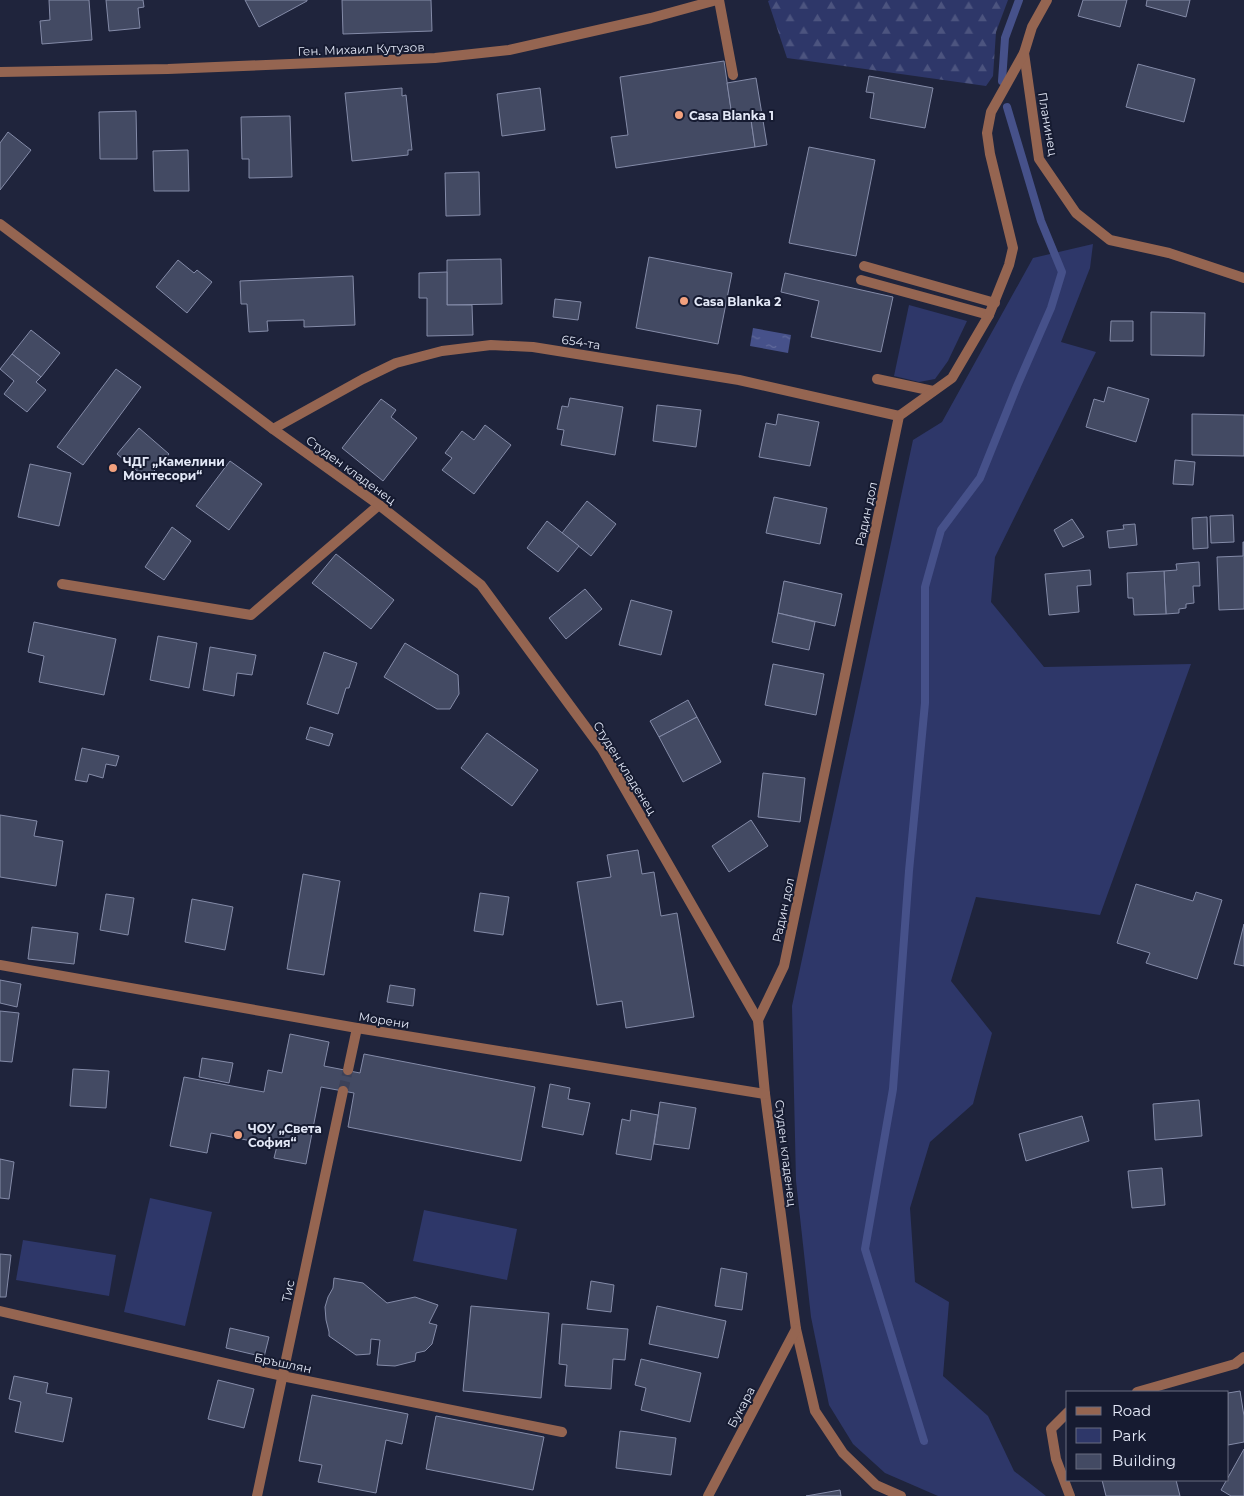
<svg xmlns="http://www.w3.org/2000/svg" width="1244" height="1496" font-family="Montserrat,sans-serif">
<defs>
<pattern id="forest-firs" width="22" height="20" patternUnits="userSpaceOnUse" patternTransform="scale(1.25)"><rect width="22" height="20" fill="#2e3769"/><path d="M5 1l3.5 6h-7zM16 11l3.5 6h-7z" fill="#4c547f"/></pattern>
<pattern id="water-ripples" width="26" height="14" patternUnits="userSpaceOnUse" patternTransform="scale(1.25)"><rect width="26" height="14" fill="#46518a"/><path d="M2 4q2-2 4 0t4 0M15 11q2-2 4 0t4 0" fill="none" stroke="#616a9b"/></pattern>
</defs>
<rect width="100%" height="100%" fill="#1f243c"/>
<g fill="#2e3769">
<path d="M1093 244 1090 268 1061 342 1096 352 995 557 991 602 1044 667 1191 664 1100 915 976 897 951 981 992 1033 973 1104 930 1142 910 1208 915 1282 949 1302 943 1376 988 1416 1014 1471 1046 1496H938L885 1473 853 1444 829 1405 811 1317 796 1181 792 1006 913 440 942 422 1033 258Z"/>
<path d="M909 305 967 321 948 361 935 379 919 382 894 376Z"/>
<path d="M150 1198 212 1212 185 1326 124 1312Z"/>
<path d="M424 1210 517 1229 507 1280 413 1261Z"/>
<path d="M23 1240 116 1255 109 1296 16 1280Z"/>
</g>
<path fill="url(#forest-firs)" d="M770 0H1008L996 32 993 76 986 86 787 58 768 1Z"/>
<path fill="url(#water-ripples)" d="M753 328 791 335 788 353 750 346Z"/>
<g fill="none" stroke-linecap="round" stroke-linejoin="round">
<g stroke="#46518a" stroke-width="8">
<path d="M1002 81 1005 38 1019 0"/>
<path d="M924 1441 865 1249 893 1089 909 871 925 703V587L941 530 980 478 1017 386 1051 308 1062 272 1041 221 1007 107"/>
</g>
</g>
<g fill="#434a63" stroke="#848ba8">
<path d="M49 0H89L92 40 42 44 40 21 50 20Z"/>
<path d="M106 0H143L144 7 138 8 140 28 109 31Z"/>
<path d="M245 0H307V1L259 27Z"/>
<path d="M342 0H431L432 31 343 34Z"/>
<path d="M1083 0H1127L1120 27 1078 16Z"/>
<path d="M1147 0H1190L1186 17 1146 6Z"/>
<path d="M724 61 732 116 750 113 755 147 616 168 611 137 628 135 620 77Z"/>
<path d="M1138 64 1195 79 1184 122 1126 107Z"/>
<path d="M869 76 933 88 925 128 870 118 874 93 866 92Z"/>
<path d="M756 78 767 145 755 147 750 113 732 116 727 83Z"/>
<path d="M402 88V96L406 95 412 150H408V155L352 161 345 93Z"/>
<path d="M540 88 545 130 502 136 497 94Z"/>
<path d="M136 111 137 159H100L99 112Z"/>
<path d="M290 116 292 177 249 178V159H242L241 117Z"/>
<path d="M8 132 31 150 0 190V143Z"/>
<path d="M809 147 875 160 856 256 789 243Z"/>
<path d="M188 150 189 191H154L153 151Z"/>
<path d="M479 172 480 215 446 216 445 173Z"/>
<path d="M649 257 732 273 718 344 636 328Z"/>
<path d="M501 259 502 304 447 305V260Z"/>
<path d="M178 260 194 273 197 270 212 282 187 313 156 287Z"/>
<path d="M447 272V305H472L473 335 427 336V298H419V273Z"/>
<path d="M785 273 893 297 881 352 811 337 819 301 781 292Z"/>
<path d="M353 276 355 325 304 327V320L267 321 268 331 249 332 247 304H241L240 281Z"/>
<path d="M555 299 581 302 578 320 553 317Z"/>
<path d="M1151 312 1205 313 1204 356 1151 355Z"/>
<path d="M1111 321H1133V341H1110Z"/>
<path d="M31 330 60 353 41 377 12 354Z"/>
<path d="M12 354 41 377 36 382 46 390 27 412 4 394 14 381 0 369Z"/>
<path d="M116 369 141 387 83 465 57 447Z"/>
<path d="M1108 387 1149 399 1136 442 1086 427 1094 399 1104 402Z"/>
<path d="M570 398 623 407 615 455 561 445 564 430 557 429 562 406 568 407Z"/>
<path d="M381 399 396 410 391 417 417 438 383 481 342 448Z"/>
<path d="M657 405 701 410 696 447 653 441Z"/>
<path d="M778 414 819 422 810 466 759 457 766 423 776 425Z"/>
<path d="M1192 414 1244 415V456L1192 455Z"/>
<path d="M485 425 511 445 474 494 442 470 452 458 445 453 462 431 474 440Z"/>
<path d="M139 428 169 454 147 479 117 454Z"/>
<path d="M1175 460 1195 462 1193 485 1173 484Z"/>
<path d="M230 461 262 484 229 530 196 506Z"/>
<path d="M30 464 71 473 59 526 18 517Z"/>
<path d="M774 497 827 508 820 544 766 533Z"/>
<path d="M587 501 616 524 591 556 562 533Z"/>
<path d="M1233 515 1234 542 1211 543 1210 516Z"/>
<path d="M1207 517 1208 548 1193 549 1192 518Z"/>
<path d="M1072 519 1084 537 1063 547 1054 530Z"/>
<path d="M547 521 579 546 558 572 527 548Z"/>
<path d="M1135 524 1137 545 1109 548 1107 531 1124 529 1123 525Z"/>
<path d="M172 527 191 541 164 580 145 567Z"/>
<path d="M1243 542H1244V609L1219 610 1217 557 1243 556Z"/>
<path d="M336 554 394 600 371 629 312 583Z"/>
<path d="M1199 562 1200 586H1193L1194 603 1186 604V608L1179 609V613L1166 614 1164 571 1177 570 1176 564Z"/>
<path d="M1090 570 1091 585 1077 586 1079 612 1049 615 1045 574Z"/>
<path d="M1164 571 1166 614 1134 615 1133 598H1128L1127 573Z"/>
<path d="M784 581 842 594 835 626 778 613Z"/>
<path d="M585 589 602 609 566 639 549 618Z"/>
<path d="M631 600 672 611 661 655 619 645Z"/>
<path d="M778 613 815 622 809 650 772 642Z"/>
<path d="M34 622 116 639 104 695 39 682 44 656 28 652Z"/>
<path d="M158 636 197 643 189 688 150 680Z"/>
<path d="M405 643 458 675 459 694 450 709H437L384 677Z"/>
<path d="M210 647 256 655 252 675 237 673 234 696 203 690Z"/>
<path d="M324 652 357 663 349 688H346L338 714 307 704Z"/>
<path d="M773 664 824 674 816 715 765 705Z"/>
<path d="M688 700 697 717 659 737 650 721Z"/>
<path d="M697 717 721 762 683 782 659 737Z"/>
<path d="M310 727 333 734 329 746 306 739Z"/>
<path d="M487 733 538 770 512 806 461 768Z"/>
<path d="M82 748 119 756 116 766 106 764 103 778 89 774 87 782 75 780Z"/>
<path d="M763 773 805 778 800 822 758 817Z"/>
<path d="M0 815 37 821 34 836 63 841 56 886 0 877Z"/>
<path d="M751 820 768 846 729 872 712 846Z"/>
<path d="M638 850 642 874 654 872 661 916 677 913 694 1017 626 1028 622 1001 597 1005 577 882 611 877 607 855Z"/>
<path d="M303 874 340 881 324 975 287 969Z"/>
<path d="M1136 884 1193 901 1196 892 1222 900 1197 979 1146 963 1150 953 1117 943Z"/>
<path d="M480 893 509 897 503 935 474 931Z"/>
<path d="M106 894 134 898 128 935 100 930Z"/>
<path d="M192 899 233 907 225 950 185 942Z"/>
<path d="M1244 924V966L1234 964Z"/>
<path d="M32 927 78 933 74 964 28 959Z"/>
<path d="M0 980 21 984 17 1007 0 1003Z"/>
<path d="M390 985 415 989 413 1006 387 1002Z"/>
<path d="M0 1011 19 1013 12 1062 0 1061Z"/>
<path d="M290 1034 329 1042 324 1066 360 1073 364 1054 535 1087 521 1161 348 1127 354 1093 321 1087 306 1164 274 1158 277 1146 211 1133 207 1153 170 1146 184 1077 264 1092 268 1070 282 1073Z"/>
<path d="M202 1058 233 1063 229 1083 199 1077Z"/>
<path d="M73 1069 109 1071 106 1108 70 1106Z"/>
<path d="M550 1084 570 1088 568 1099 590 1103 583 1135 542 1127Z"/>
<path d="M1199 1100 1202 1136 1155 1140 1153 1104Z"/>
<path d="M660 1102 696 1108 689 1149 654 1144Z"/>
<path d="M631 1110 658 1115 651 1160 616 1154 622 1119 630 1121Z"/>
<path d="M1082 1116 1089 1141 1026 1161 1019 1134Z"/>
<path d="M0 1159 14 1162 9 1199 0 1198Z"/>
<path d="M1162 1168 1165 1205 1132 1208 1128 1171Z"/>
<path d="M0 1254 11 1255 6 1297H0Z"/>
<path d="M721 1268 747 1273 742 1310 715 1306Z"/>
<path d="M334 1278 363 1283 387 1303 415 1297 438 1305 429 1323 437 1325 432 1344 425 1351 416 1353 415 1361 395 1366 377 1365 380 1340 371 1339 370 1354 356 1355 329 1336V1332L326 1320 325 1307 328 1297 333 1288Z"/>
<path d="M591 1281 614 1285 611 1312 587 1309Z"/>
<path d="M471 1306 549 1313 541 1398 463 1391Z"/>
<path d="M657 1306 726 1321 718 1358 649 1344Z"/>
<path d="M562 1324 628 1329 625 1360 613 1359 611 1389 565 1386 567 1365 559 1364Z"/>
<path d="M230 1328 269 1337 264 1357 226 1348Z"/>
<path d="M641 1359 701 1373 690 1422 641 1410 646 1388 635 1385Z"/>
<path d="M14 1376 48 1383 46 1393 72 1398 63 1442 15 1432 21 1402 9 1399Z"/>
<path d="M218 1380 254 1389 244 1428 208 1419Z"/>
<path d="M1240 1391 1244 1416V1442L1228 1445V1393Z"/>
<path d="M312 1395 408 1414 402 1444 386 1440 376 1493 318 1482 322 1465 299 1461Z"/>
<path d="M436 1416 544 1437 533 1490 426 1469Z"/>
<path d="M620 1431 676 1438 671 1475 616 1468Z"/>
<path d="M1244 1449V1496H1231L1221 1490Z"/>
<path d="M1102 1480H1176L1180 1496H1106Z"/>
<path d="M840 1490 841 1496H806Z"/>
</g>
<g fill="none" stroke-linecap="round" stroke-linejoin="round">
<path stroke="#3c4158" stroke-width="10" stroke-dasharray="10 5" stroke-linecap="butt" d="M343 1091 348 1070"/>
<g stroke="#956551" stroke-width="10">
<path d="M719 0 733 75"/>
<path d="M1024 53 1039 159 1076 213 1110 240 1169 253 1244 278"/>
<path d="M864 266 995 303"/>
<path d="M861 280 989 315"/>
<path d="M877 379 933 391"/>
<path d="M273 429 363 379 396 363 442 351 491 345 533 347 739 380 899 416"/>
<path d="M62 584 251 615 379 505"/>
<path d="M282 1376 562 1432"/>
</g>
<g stroke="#956551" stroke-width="10">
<path d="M0 72 168 69 435 58 509 50 651 18 717 0"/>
<path d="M0 224 273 429 379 505 481 585 602 749 758 1020 765 1094 796 1329 815 1411 843 1453 876 1485 901 1496"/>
<path d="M0 965 357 1028 765 1094"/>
<path d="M758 1020 784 966 899 416 952 378 989 315 1009 265 1013 248 990 154 987 133 991 112 1024 53 1032 27 1047 0"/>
<path d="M348 1070 357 1028"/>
<path d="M0 1311 282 1376"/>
<path d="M1137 1392 1235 1364 1244 1357"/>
<path d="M1068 1412 1051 1429 1056 1459 1070 1496"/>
<path d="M257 1496 343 1091"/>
<path d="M708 1496 796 1329"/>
</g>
</g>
<g fill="#f2a17e" stroke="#161b31" stroke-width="2">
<circle cx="679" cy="115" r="5"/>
<circle cx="684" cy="301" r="5"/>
<circle cx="113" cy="468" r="5"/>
<circle cx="238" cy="1135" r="5"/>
</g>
<g text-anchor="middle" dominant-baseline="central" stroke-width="4" stroke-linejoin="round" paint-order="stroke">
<g font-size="12" fill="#e3e8f7" stroke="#161b31">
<text transform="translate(361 49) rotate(-2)">Ген. Михаил Кутузов</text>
<text transform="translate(1048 124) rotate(80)">Планинец</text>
<text transform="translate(581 342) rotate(9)">654-та</text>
<text transform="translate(351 470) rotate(36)">Студен кладенец</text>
<text transform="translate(866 514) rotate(-78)">Радин дол</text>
<text transform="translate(625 768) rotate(58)">Студен кладенец</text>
<text transform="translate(783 910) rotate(-78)">Радин дол</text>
<text transform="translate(384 1020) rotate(9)">Морени</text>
<text transform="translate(786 1153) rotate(83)">Студен кладенец</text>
<text transform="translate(288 1291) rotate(-78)">Тис</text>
<text transform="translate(283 1363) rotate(12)">Бръшлян</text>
<text transform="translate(741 1407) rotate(-62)">Букара</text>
</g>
<g font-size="12" font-weight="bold" fill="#e3e8f7" stroke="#161b31" text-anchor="start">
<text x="689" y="115">Casa Blanka 1</text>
<text x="694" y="301">Casa Blanka 2</text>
<text x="123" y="461">ЧДГ „Камелини<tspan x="123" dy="14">Монтесори“</tspan></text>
<text x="248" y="1128">ЧОУ „Света<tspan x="248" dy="14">София“</tspan></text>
</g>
</g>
<rect x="1066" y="1391" width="162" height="90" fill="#161b31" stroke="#686d80"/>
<rect x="1076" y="1407" width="25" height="8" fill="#956551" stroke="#686d80"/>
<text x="1112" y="1416" font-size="15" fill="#e3e8f7">Road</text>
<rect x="1076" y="1428" width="25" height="15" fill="#2e3769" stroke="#686d80"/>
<text x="1112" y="1441" font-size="15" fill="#e3e8f7">Park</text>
<rect x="1076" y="1454" width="25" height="15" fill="#434a63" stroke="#686d80"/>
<text x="1112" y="1466" font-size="15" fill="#e3e8f7">Building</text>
</svg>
